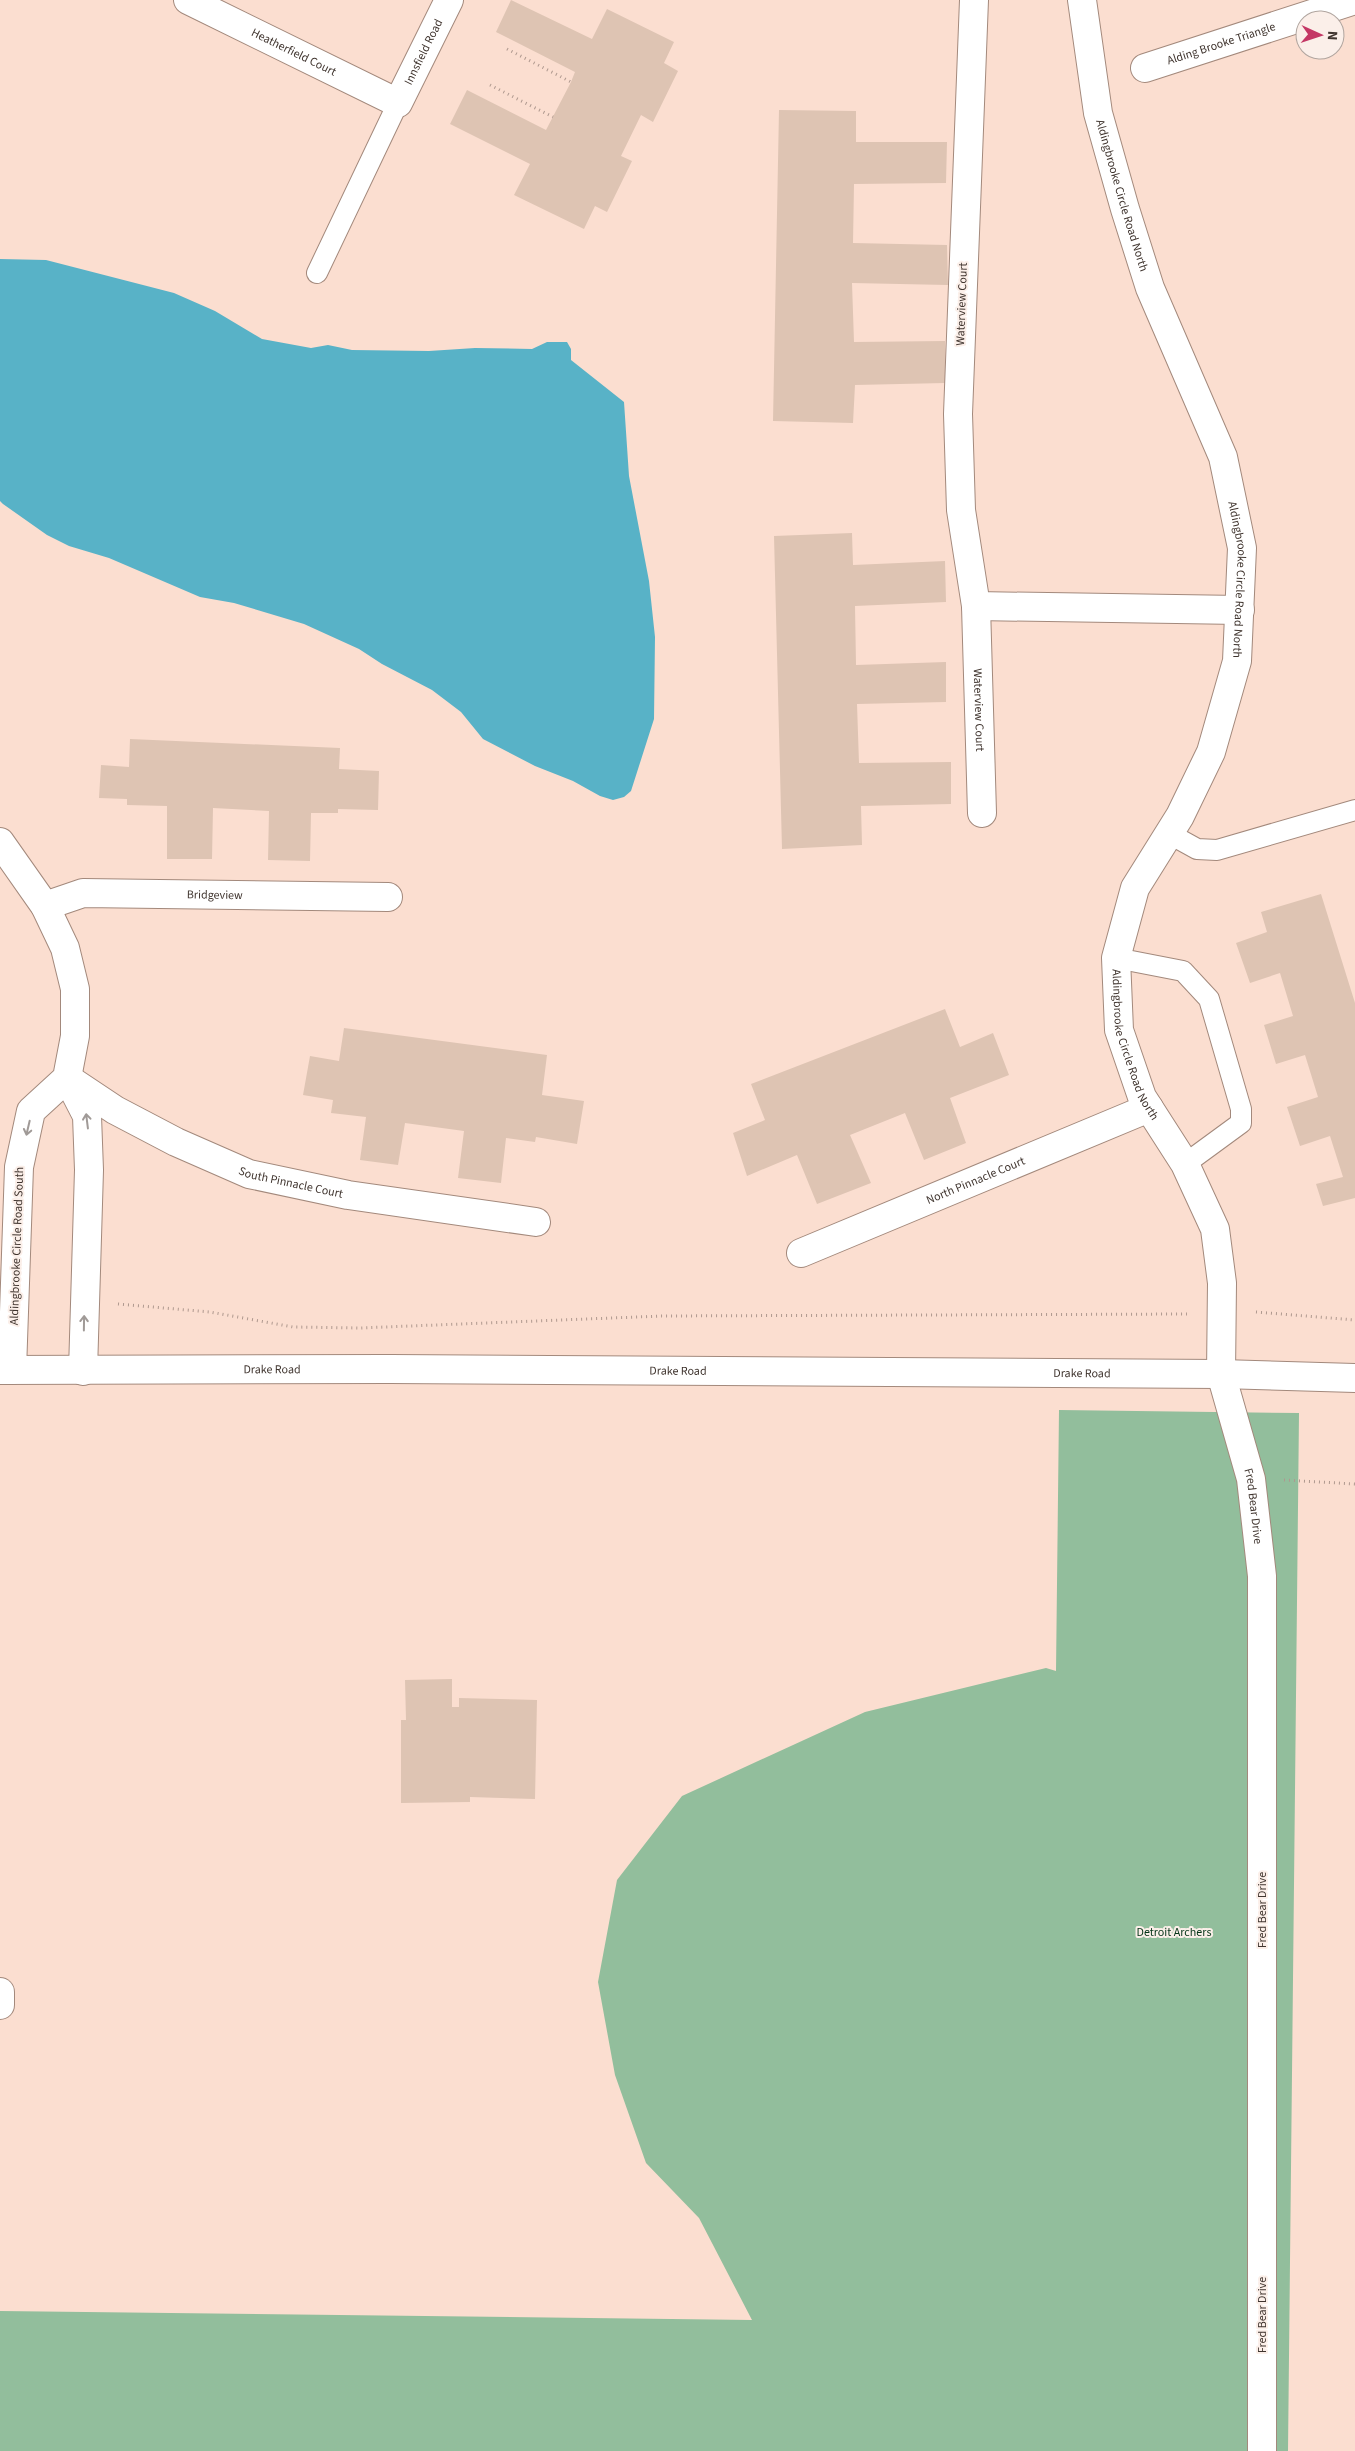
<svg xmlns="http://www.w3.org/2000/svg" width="1355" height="2451" font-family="'Source Sans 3',sans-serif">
<rect width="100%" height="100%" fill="#fbded0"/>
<path fill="#92be9c" d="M1059 1410 1299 1413 1288 2451H0V2311L752 2320 699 2218 646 2163 615 2075 598 1982 617 1880 682 1796 865 1712 1046 1668 1056 1671Z"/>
<path fill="#58b2c7" d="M0 259 46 260 174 293 215 311 262 339 311 348 328 345 352 350 429 351 475 348 532 349 547 342H567L571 349V360L624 402 629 476 649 581 655 637 654 719 631 791 624 797 613 800 600 796 573 781 535 766 483 739 461 712 432 690 382 664 359 649 304 624 234 603 200 597 109 558 69 546 47 535 3 504 0 501Z"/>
<g fill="#dec4b3">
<path d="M511 0 592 39 607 9 674 42 664 63 678 71 653 122 641 115 621 156 632 161 607 212 595 206 584 229 514 195 530 164 450 124 467 90 546 130 571 82 575 72 496 32Z"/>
<path d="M779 110 856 111V142H947L946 183 854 184 853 243 947 245 948 285 852 283 854 342 945 341V383L855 385 853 423 773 421Z"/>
<path d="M852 533 853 565 945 561 946 602 855 606 856 665 946 662V702L857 704 859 763 951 762V804L861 806 862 845 782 849 774 536Z"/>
<path d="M130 739 340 748 339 769 379 771 378 810 338 809V813H311L310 861 268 860 269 811 213 808 212 859H167V806L127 805V799L99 798 101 765 129 767Z"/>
<path d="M1321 894 1355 1003V1198L1323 1206 1316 1184 1343 1177 1330 1136 1300 1146 1287 1107 1318 1097 1305 1055 1276 1064 1264 1025 1293 1016 1280 973 1250 983 1236 943 1267 932 1261 912Z"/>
<path d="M945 1009 960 1047 993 1033 1009 1075 950 1098 966 1143 924 1160 905 1113 850 1135 871 1183 817 1204 797 1155 747 1176 733 1133 765 1120 751 1084Z"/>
<path d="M344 1028 547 1055 542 1095 584 1101 577 1144 536 1137 535 1142 506 1138 501 1183 458 1178 464 1131 405 1123 398 1165 360 1160 366 1117 331 1113 333 1100 303 1095 310 1056 339 1061Z"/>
<path d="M452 1679V1707H459V1698L537 1700 535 1799 470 1797V1802L401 1803V1720H406L405 1680Z"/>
</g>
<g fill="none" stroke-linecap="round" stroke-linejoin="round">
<defs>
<g id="lane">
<path d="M317 273 398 103"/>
<path d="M1168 833 1197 849 1217 850 1355 810"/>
<path d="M1116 958 1183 971 1209 999 1241 1109V1123L1185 1164"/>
</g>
<g id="street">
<path id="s1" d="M188 0 398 103 449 0"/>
<path d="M974 0 958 414 961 510 976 606 1240 610"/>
<path id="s2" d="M1082 0 1098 113 1125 209 1150 288 1223 457 1242 548 1237 661 1211 752 1180 816 1135 888 1116 958 1119 1030 1142 1097 1185 1164 1215 1229 1222 1283 1221 1374 1251 1479 1262 1576V2451"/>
<path id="s3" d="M1145 68 1355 0"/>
<path id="s4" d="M976 606 982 813"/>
<path d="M0 842 45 906 65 948 75 989V1036L67 1078 31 1111 19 1167 12 1370"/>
<path id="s5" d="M45 906 83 893 388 897"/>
<path id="s6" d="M67 1078 115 1110 176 1142 249 1174 348 1195 536 1222"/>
<path d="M69 1081 87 1116 89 1170 83 1371"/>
<path id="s7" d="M801 1253 1149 1108"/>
<path d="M0 1992V2005"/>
</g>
<g id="secondary">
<path id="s8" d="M0 1370 390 1369 1221 1374 1355 1378"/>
</g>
</defs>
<use href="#lane" stroke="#a3897c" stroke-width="22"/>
<use href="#street" stroke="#a3897c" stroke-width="30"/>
<use href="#secondary" stroke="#a3897c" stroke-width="30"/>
<g stroke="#ae988e" stroke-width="3" stroke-dasharray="1 4" stroke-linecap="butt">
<path d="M507 49 571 82"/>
<path d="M490 85 553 117"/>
<path d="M118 1304 210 1312 293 1327 360 1328 662 1316 1187 1314"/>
<path d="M1256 1312 1355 1320"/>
<path d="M1284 1480 1355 1484"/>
</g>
<use href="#lane" stroke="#fff" stroke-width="20"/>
<use href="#street" stroke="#fff" stroke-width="28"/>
<use href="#secondary" stroke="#fff" stroke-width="28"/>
</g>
<defs><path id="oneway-shaft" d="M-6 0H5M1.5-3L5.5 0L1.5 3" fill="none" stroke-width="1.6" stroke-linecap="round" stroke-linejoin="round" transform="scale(1.25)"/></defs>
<g stroke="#a09a97">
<use href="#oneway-shaft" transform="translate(87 1121) rotate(-97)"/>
<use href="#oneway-shaft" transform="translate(28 1128) rotate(103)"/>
<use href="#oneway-shaft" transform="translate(84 1323) rotate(-89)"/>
</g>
<g text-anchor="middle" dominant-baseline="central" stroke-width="4" stroke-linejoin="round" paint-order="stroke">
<g font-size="12" fill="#40352f" stroke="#fbefe9">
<text stroke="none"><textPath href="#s3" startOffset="80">Alding Brooke Triangle</textPath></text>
<text stroke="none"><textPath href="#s1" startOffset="118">Heatherfield Court</textPath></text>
<text stroke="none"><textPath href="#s1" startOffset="291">Innsfield Road</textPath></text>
<text stroke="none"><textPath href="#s2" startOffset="200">Aldingbrooke Circle Road North</textPath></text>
<text transform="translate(962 304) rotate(-88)">Waterview Court</text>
<text stroke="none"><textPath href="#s2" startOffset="605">Aldingbrooke Circle Road North</textPath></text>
<text stroke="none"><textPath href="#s4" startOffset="104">Waterview Court</textPath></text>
<text stroke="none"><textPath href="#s5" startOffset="172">Bridgeview</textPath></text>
<text stroke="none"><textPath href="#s2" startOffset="1100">Aldingbrooke Circle Road North</textPath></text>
<text stroke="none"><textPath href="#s6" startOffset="249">South Pinnacle Court</textPath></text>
<text stroke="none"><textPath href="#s7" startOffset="189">North Pinnacle Court</textPath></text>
<text transform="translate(17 1246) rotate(-88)">Aldingbrooke Circle Road South</text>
<text stroke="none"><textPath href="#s8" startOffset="272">Drake Road</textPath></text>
<text stroke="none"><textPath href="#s8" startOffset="678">Drake Road</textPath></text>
<text stroke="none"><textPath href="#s8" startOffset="1082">Drake Road</textPath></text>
<text stroke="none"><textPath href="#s2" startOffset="1586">Fred Bear Drive</textPath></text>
<text transform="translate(1262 1910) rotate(-90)">Fred Bear Drive</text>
<text transform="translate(1262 2315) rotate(-90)">Fred Bear Drive</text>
</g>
<g font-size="12" fill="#043417" stroke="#fbefe9">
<text x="1174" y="1932">Detroit Archers</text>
</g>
</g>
<g transform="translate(1320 35) rotate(93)"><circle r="24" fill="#fbefe9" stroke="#b0a59f"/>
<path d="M0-4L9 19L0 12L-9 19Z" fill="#c43765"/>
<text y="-8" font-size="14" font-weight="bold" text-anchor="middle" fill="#40352f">N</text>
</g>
</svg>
